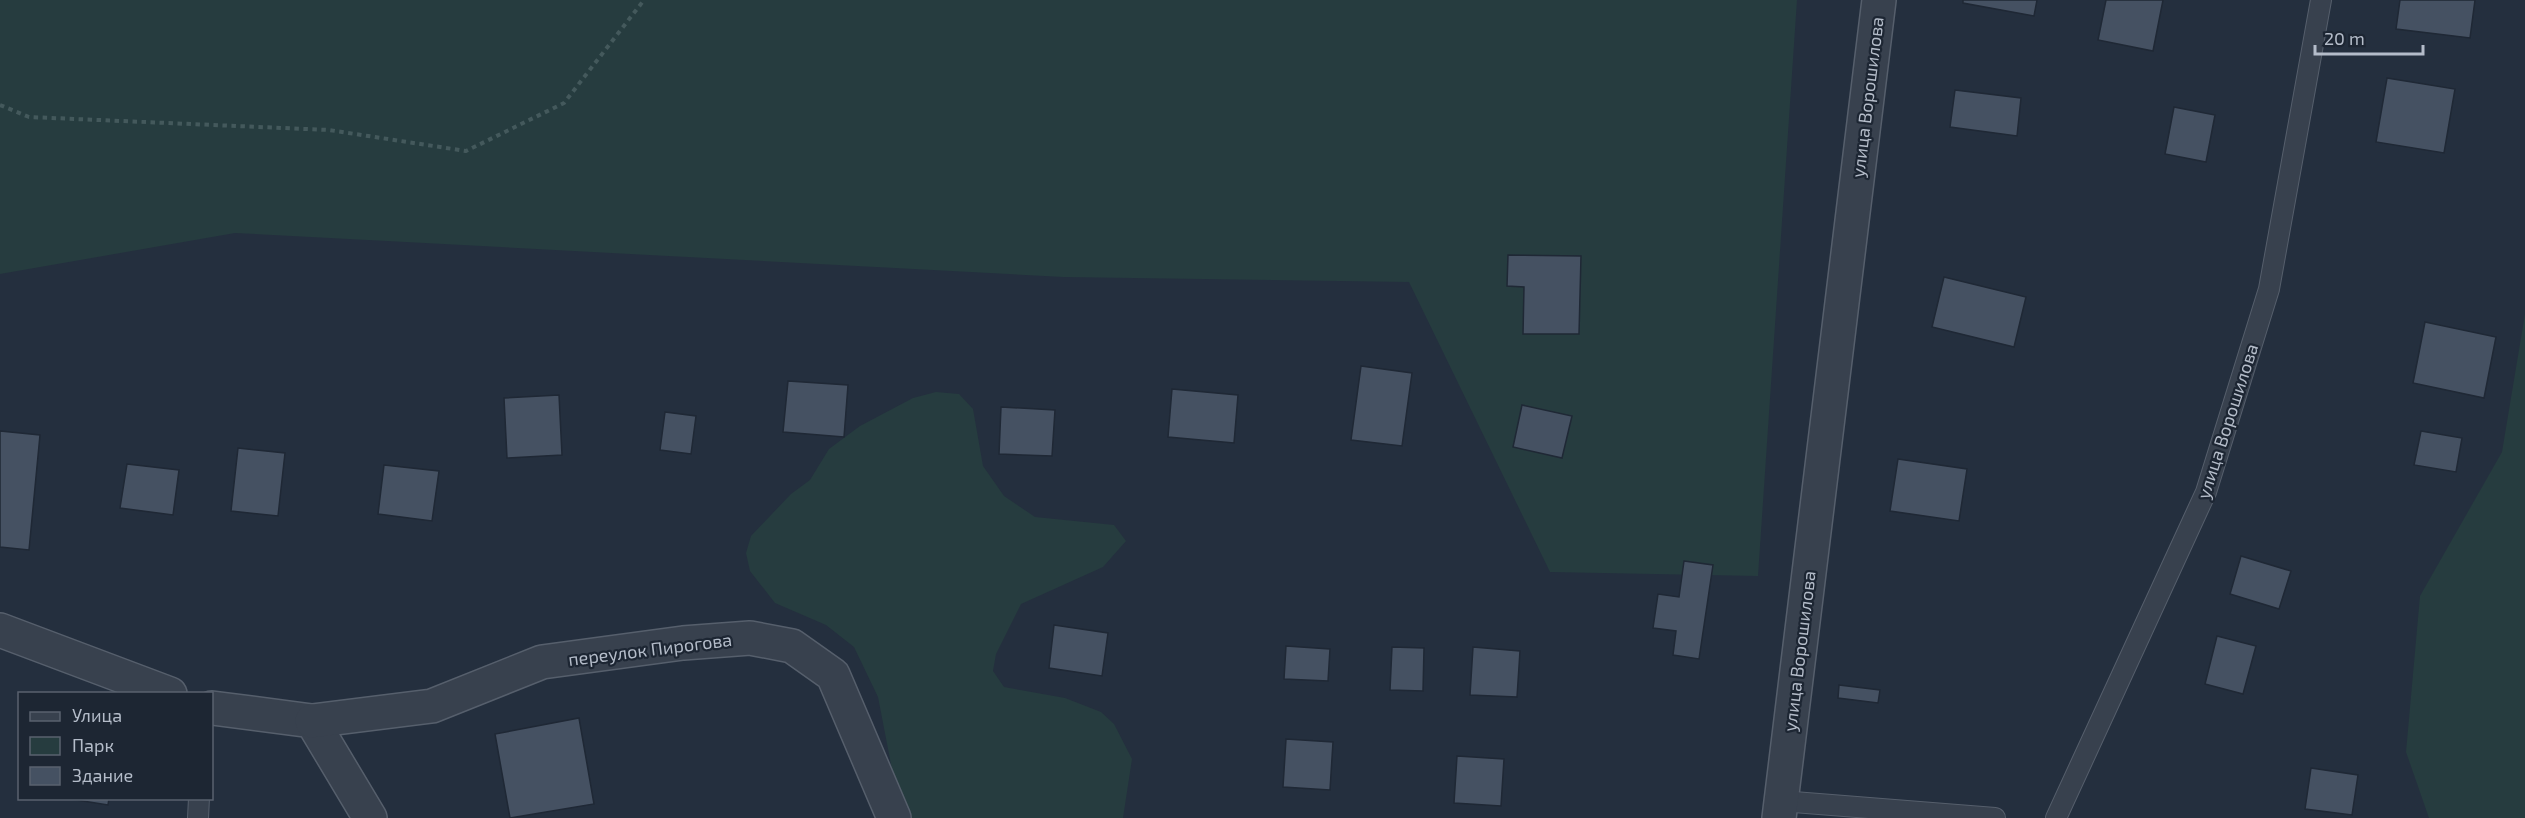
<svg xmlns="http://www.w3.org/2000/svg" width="2525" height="818" font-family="'Exo 2',sans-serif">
<rect width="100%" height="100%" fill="#242f3e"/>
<g fill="#263c3f">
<path d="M0 0H1797L1758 576 1550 572 1409 282 1063 277 235 233 0 274Z"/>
<path d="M2525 314V818H2429L2406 752 2420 596 2502 452Z"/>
<path d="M936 392 959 394 973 409 983 466 1004 496 1035 517 1114 525 1126 541 1103 567 1021 604 996 654 993 671 1004 687 1065 698 1101 712 1114 724 1132 759 1123 818H908L896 790 878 697 854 647 826 625 775 603 750 571 746 553 751 536 791 494 810 480 829 449 860 426 913 398Z"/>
</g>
<g fill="#455162" stroke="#1f2835" stroke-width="1.5">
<path d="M1963 0H2037L2034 16 1963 3Z"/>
<path d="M2106 0H2163L2153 51 2098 40Z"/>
<path d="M2400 0H2475L2470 38 2396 29Z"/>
<path d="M2387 78 2455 89 2444 153 2376 142Z"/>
<path d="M1955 90 2021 98 2017 136 1950 127Z"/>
<path d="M2174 107 2215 115 2206 162 2165 154Z"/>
<path d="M1508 255 1581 256 1579 334H1523L1524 287 1507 286Z"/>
<path d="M1944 277 2026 297 2014 347 1932 327Z"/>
<path d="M2425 322 2496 337 2484 398 2413 383Z"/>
<path d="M1361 366 1412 373 1402 446 1351 440Z"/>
<path d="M788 381 848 385 844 437 783 432Z"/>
<path d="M1172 389 1238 395 1234 443 1168 437Z"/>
<path d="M559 395 562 455 507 458 504 398Z"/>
<path d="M1522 405 1572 416 1562 458 1513 447Z"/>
<path d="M1001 407 1055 410 1052 456 999 454Z"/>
<path d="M665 412 696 416 691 454 660 450Z"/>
<path d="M0 431 40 435 29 550 0 547Z"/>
<path d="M2421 431 2462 438 2456 472 2414 465Z"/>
<path d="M238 448 285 453 278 516 231 511Z"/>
<path d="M1898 459 1967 469 1959 521 1890 511Z"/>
<path d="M127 464 179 470 173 515 120 508Z"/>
<path d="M384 465 439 471 432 521 378 514Z"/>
<path d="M2241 556 2291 571 2279 609 2230 594Z"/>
<path d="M1684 561 1713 565 1699 659 1673 655 1676 631 1653 628 1658 594 1679 597Z"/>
<path d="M1054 625 1108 633 1102 676 1049 668Z"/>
<path d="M2217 636 2256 646 2243 694 2205 684Z"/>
<path d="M1286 646 1330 649 1328 681 1284 679Z"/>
<path d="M1392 647 1424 648 1423 691 1390 690Z"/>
<path d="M1473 647 1520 651 1517 697 1470 695Z"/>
<path d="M1839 685 1880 690 1878 703 1838 698Z"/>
<path d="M579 718 594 804 510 818 495 734Z"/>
<path d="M1286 739 1333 742 1330 790 1283 787Z"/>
<path d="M1457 756 1504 759 1501 806 1454 803Z"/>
<path d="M2311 768 2358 775 2352 815 2305 809Z"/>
<path d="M64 798H109L108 805Z"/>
</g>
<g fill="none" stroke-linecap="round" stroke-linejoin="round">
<defs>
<g id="service">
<path d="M1781 801 1995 818"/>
<path d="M198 818 199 798"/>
<path d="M2056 818 2206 492 2269 289 2321 0"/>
</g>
<g id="minor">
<path d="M0 630 170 694"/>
<path d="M212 708 312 721 370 818"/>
<path d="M312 721 432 706 542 662 683 643 750 638 792 646 833 675 894 818"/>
<path d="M1779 818 1879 0"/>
</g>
</defs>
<use href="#service" stroke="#565f6c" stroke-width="22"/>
<use href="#minor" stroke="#565f6c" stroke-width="36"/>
<path stroke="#44595c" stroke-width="4" stroke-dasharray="4.5 4.5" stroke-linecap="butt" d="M0 105 29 117 329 130 466 151 564 103 644 0"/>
<use href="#service" stroke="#38414e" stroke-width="20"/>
<use href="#minor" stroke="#38414e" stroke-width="33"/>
</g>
<g text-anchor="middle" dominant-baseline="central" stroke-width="4.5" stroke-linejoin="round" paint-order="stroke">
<g font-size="18" fill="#b4bcc9" stroke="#1d2633">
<text transform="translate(1867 97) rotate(-83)">улица Ворошилова</text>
<text transform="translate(2227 421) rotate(-72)">улица Ворошилова</text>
<text transform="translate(650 649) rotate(-7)">переулок Пирогова</text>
<text transform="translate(1799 651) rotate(-83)">улица Ворошилова</text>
</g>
</g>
<rect x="18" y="692" width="195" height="108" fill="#1d2633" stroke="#59626f" stroke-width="1.5"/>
<rect x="30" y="712" width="30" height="9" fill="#38414e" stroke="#59626f" stroke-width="1.5"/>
<text x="72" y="722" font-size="18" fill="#b4bcc9">Улица</text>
<rect x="30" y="737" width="30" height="18" fill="#263c3f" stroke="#59626f" stroke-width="1.5"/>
<text x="72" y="752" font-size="18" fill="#b4bcc9">Парк</text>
<rect x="30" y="767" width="30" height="18" fill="#455162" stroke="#59626f" stroke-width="1.5"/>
<text x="72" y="782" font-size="18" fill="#b4bcc9">Здание</text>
<path d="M2315 45v9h108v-9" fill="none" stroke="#b4bcc9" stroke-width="3"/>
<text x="2324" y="45" font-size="18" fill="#b4bcc9" stroke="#1d2633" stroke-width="4.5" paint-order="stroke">20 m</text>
</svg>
